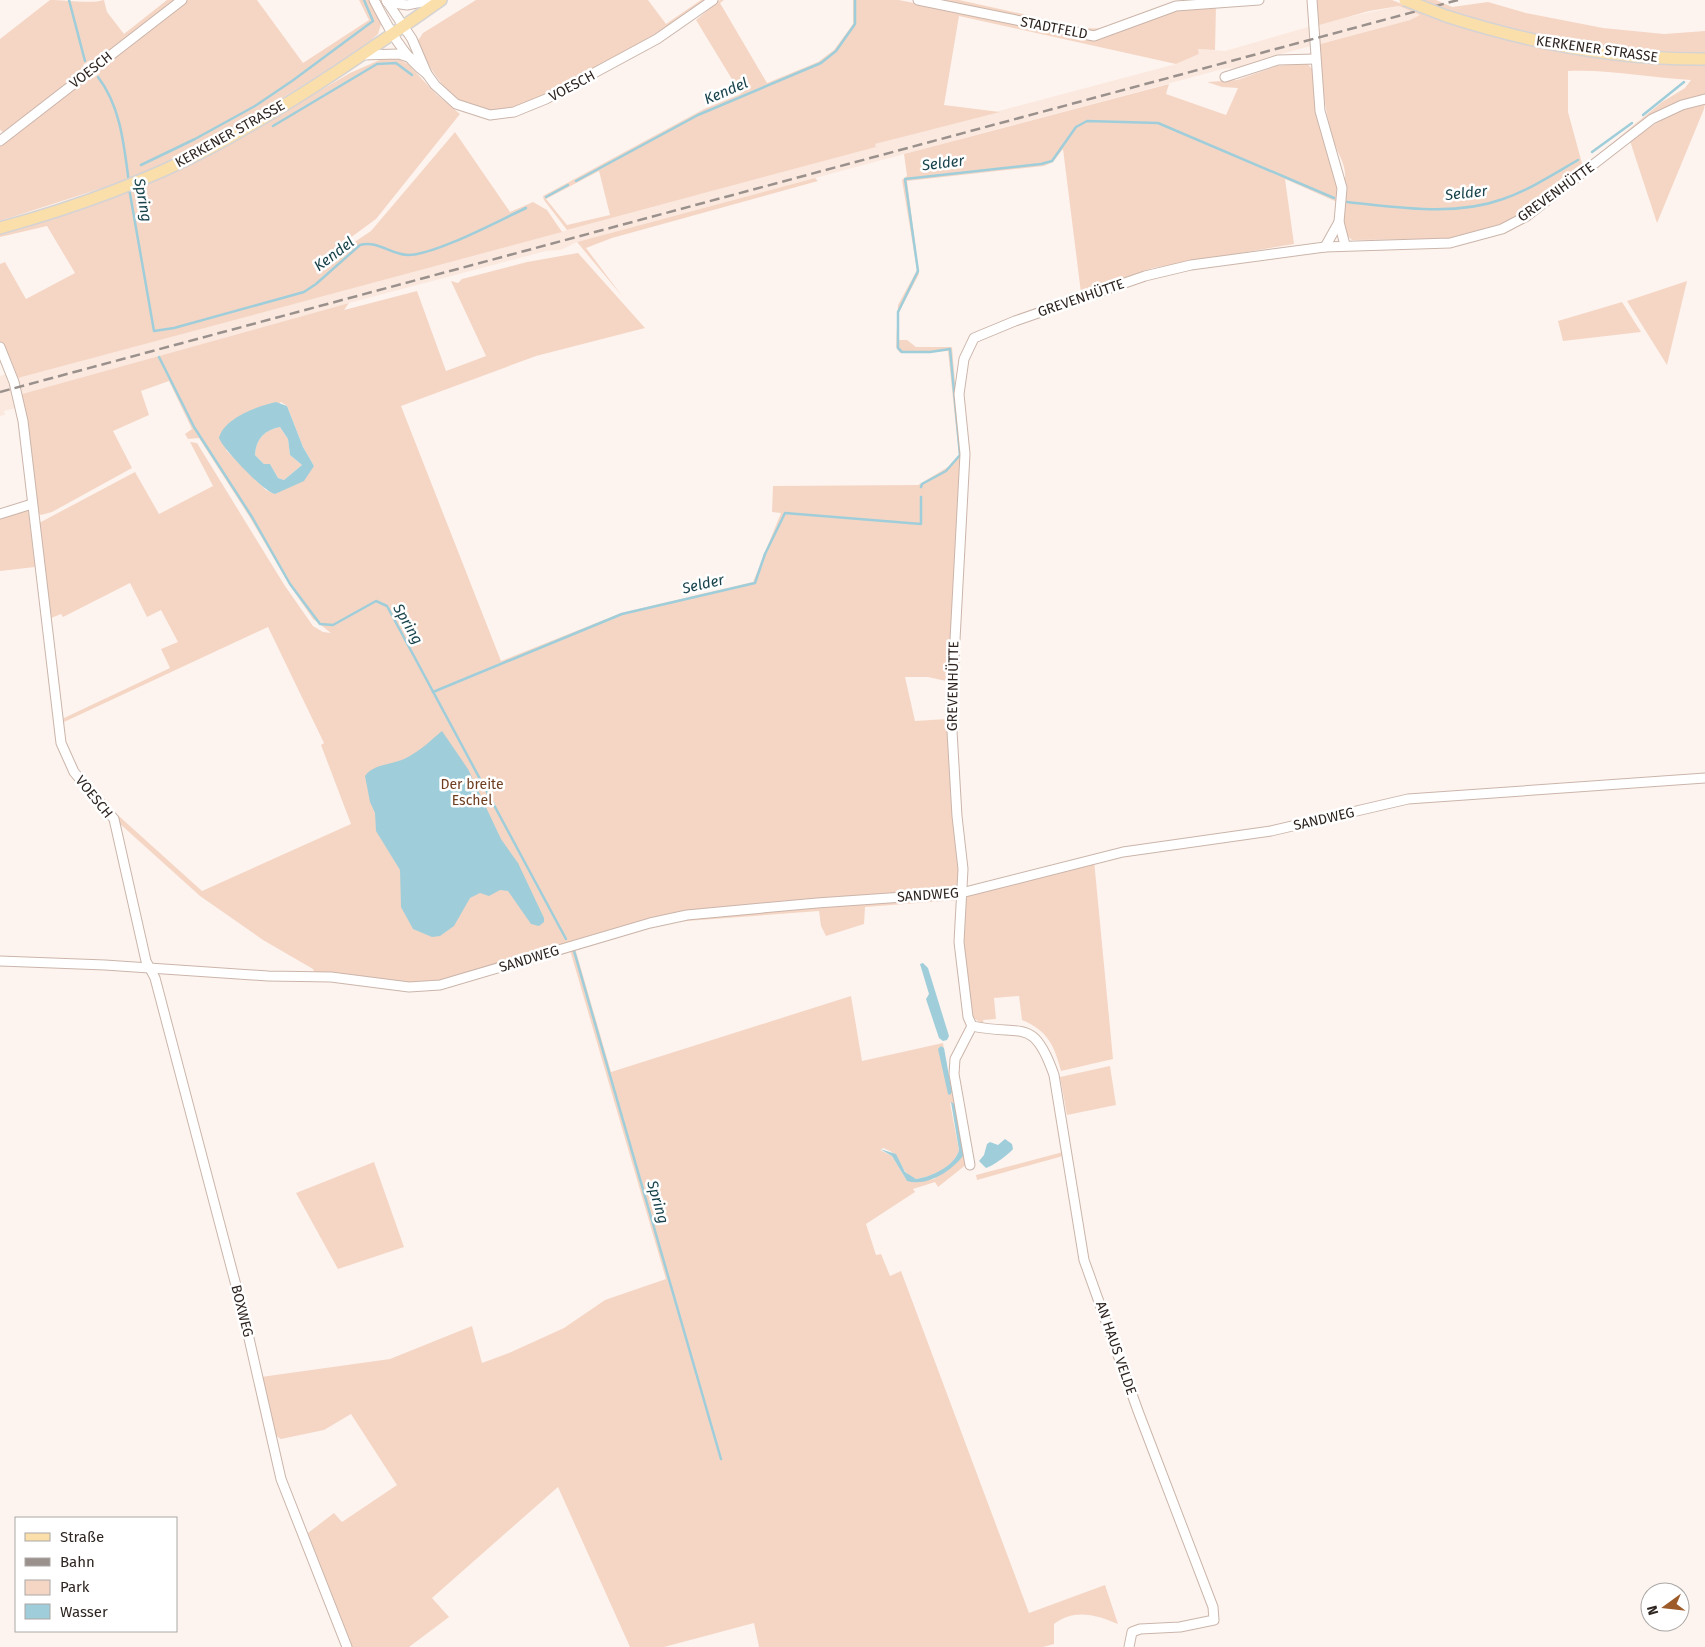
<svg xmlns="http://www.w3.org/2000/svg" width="1705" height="1647" font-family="'Fira Sans',sans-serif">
<rect width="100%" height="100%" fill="#fdf4ef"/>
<path fill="#fbe9df" d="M1399 6 1421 15 1410 20 1273 56 1244 67 1223 69 904 154 577 242 561 250 546 251 349 303 22 394 21 391 13 393 16 408 4 411 5 415 0 416V376L7 374 9 380 18 378 875 147V144L1176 64 1199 54 1198 49 1225 51 1329 21Z"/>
<g fill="#f5d6c5" fill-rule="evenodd">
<path d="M50 0C66 0 91 4 104 0L107 12 124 34 167 0H176L93 64 90 60 83 65 86 69 3 132 0 130V39Z"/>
<path d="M187 0H257L303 63 369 20 359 0H371L382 21 378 34 366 45C289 95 216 141 131 178L132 188 234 141 350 73 384 58H396L408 64 436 94 460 114 376 219 346 241 316 271 317 274 350 245 371 231 455 132 510 212 533 202 547 210 562 232 18 378 11 360 0 343V264L5 262 26 299 75 273 47 226 0 237V232L124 181 0 221V144L91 75 93 78 100 73 98 69Z"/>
<path d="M476 0H648L666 24 701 0H707C666 28 530 119 484 110 449 103 431 72 417 42L423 33Z"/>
<path d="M720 0H724L720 3 767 83 818 62 834 50 853 24V0H899L1084 38C1111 39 1129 24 1154 16 1174 10 1195 8 1216 6L1215 50 1198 49 1199 54 1176 64 959 16 944 105 1000 112 875 144 876 147 567 230 544 200 543 196 704 109 741 94 696 20ZM599 171 610 215 567 225 546 199Z"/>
<path d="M935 0H959L1087 28 1107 29 1098 33Z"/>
<path d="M1317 0H1392L1465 28 1541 48 1612 59 1705 64V95L1681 101 1529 210 1504 223 1449 239 1352 240C1337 231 1346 189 1345 173 1344 160 1335 149 1332 136 1324 106 1321 76 1320 44L1410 20 1420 15 1399 6 1369 11 1319 25ZM1568 71C1609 69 1651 78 1691 80L1685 88 1662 102 1583 167 1568 112Z"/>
<path d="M1417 0H1436L1452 7 1488 2 1526 13 1603 28 1664 34 1705 31V54C1635 51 1564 45 1496 27 1470 20 1443 9 1417 0Z"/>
<path d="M1307 63 1312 69C1315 94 1318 118 1324 142 1328 161 1344 182 1337 202L1285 179 1294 244 1153 268 1081 293 1063 149 1053 162 1044 166 907 181 919 274 899 312V340H907L916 347H952L961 452 956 569 946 681 928 677H905L915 721 947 719 951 801 960 872 956 891 698 911 439 982 416 984 315 975 313 969 263 940 200 896 119 823 110 808 202 891 351 824 321 745 324 743 268 627 64 722V718L170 668 161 649 178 642 161 610 147 617 130 583 63 617 61 614 51 618 39 523 135 472 159 514 213 486 190 442 197 443 285 586 313 626 323 632 331 633 313 619 289 584 249 516 199 438 188 439 185 434 192 429 169 381 141 391 149 415 113 431 132 468 52 512 41 515 38 513 22 394 349 303 344 310 417 291 446 371 486 356 451 281 458 283 462 279 527 262 578 253 645 328 536 356 401 406 501 661 621 613 753 582 781 513 772 512 773 486 918 485 953 464 959 455 948 351 900 353 896 347 898 305 917 270 902 180 907 176 904 154 1169 84 1166 94 1226 115 1238 88 1222 87 1207 82 1237 80 1277 66ZM281 402 287 406 303 447 314 466 275 494 266 490 226 450Z"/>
<path d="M1705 103 1704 109 1657 223 1630 141C1654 123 1676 110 1705 103Z"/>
<path d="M815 178 818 181 612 238 586 248 622 296 577 242Z"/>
<path d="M1687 281 1667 365 1627 301Z"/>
<path d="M1622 302 1641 332 1563 341 1558 321Z"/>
<path d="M280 427 288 439 290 455 302 465 284 480 278 478 270 464H264L255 455C256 439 264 430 280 427Z"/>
<path d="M28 508 35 567 0 571V517Z"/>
<path d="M1094 860 1113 1059 1061 1071C1054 1045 1048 1031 1022 1020L1019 996 994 998 996 1019 983 1020 984 1025 972 1017 963 937 964 896Z"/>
<path d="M955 896 958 900 865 907 864 924 826 936 821 926 819 911 660 923 717 914Z"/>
<path d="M575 948 611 1072 851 996 862 1061 943 1043 944 1048 941 1046 955 1104 950 1103 959 1150C955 1166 932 1177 916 1179 897 1172 905 1155 883 1148L880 1150 892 1156 907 1181 934 1179 965 1153 967 1164 938 1187 935 1182 913 1189 915 1192 866 1224 876 1255 881 1254 890 1276 901 1271 1029 1613 1105 1585 1118 1624C1097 1615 1074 1608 1054 1624V1644L1043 1647H759L754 1623 664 1647H630L558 1487 432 1598 449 1617 409 1647H352L308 1533 334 1513 342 1522 397 1485 351 1414 324 1430 281 1439 273 1434 261 1377 390 1359 472 1326 482 1363 509 1353 564 1328 605 1300 666 1279 570 950Z"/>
<path d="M1110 1066 1116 1105 1067 1115 1060 1077Z"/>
<path d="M1063 1152V1156L977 1180 976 1175Z"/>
<path d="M374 1162 404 1247 338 1269 296 1193Z"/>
</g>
<g fill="#9fceda" fill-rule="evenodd">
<path d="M276 402 287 406 303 447 314 466 304 481 275 494C265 493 223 449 219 438 224 418 258 406 276 402ZM280 427 288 439 290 455 302 465 284 480 278 478 270 464H264L255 455C256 439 264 430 280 427Z"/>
<path d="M442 731 468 769 501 839 518 863 544 918V922L539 926 531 924 508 891 500 890 489 896 480 893 470 898 454 926 440 936 432 937 413 929 401 907 400 870 376 831 375 813 370 802 365 776C373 764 391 765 404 759 419 752 430 741 442 731Z"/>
<path d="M923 963 928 968 949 1036 947 1040 943 1041 939 1038 926 999 929 994 920 964Z"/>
<path d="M941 1046 944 1048 952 1092 950 1095 948 1094 938 1049Z"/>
<path d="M951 1102 955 1104 965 1153C953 1171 927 1187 907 1181L892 1156 880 1149 896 1154 905 1172 916 1179C931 1177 955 1166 959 1150Z"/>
<path d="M1005 1139 1012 1144 1013 1149C1009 1154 993 1166 986 1168L979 1161 984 1155 987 1144 990 1142 998 1145Z"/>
</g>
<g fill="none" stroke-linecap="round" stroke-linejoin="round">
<g stroke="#9fceda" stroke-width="2.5">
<path d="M69 0 85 61"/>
<path d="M98 77C121 107 124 146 129 183"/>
<path d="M1643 115 1684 82"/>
<path d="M273 126 377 64 396 63 412 75"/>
<path d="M1592 152 1632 123"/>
<path d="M141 165 195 139 255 106 292 81 373 21 364 0"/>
<path d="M576 181 698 115 821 63 836 51 855 24V0"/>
<path d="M129 188 154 331 174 328 304 292 316 284 360 245C378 240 391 255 408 255 435 255 500 220 526 208"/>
<path d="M546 197 568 185"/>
<path d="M1347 202C1397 207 1454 217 1503 199 1529 190 1554 174 1578 160"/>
<path d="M159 357 194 427 252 517 290 584 320 624 333 625 376 601 387 606 566 939"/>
<path d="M921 487 922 484 946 471 960 455 950 349 930 352H902L898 348V312L918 271 905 179 1041 164 1052 161 1076 127 1087 121 1158 123 1334 198"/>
<path d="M433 692 622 614 755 583 765 554 785 513 921 524V497"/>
<path d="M574 951 721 1459"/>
</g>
<defs>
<g id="minor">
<path d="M374 0C387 25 403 57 427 74"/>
<path d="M386 0 412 39 427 74 435 85 456 104 490 115 514 112 546 99 657 39 713 0"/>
<path d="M918 0 1094 36 1176 6 1259 0"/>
<path d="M1312 0 1320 111 1342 188 1339 222 1345 245"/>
<path d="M387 2 407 5 421 2 434 5"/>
<path d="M361 55 399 54 411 58"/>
<path d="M1225 77 1278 60 1315 59"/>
<path d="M0 141 182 0"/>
<path d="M1325 247 1339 222"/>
<path d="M0 347 14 382 23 421 61 743 74 772 114 819 146 961 155 978 243 1312 281 1479 347 1647"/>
<path d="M0 514 32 504"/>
<path d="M0 961 105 965 268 976 331 977 409 987 440 985 650 923 687 915 817 903 961 893 1123 852 1271 831 1408 799 1705 778"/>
<path d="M970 1165 954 1074 955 1059 972 1026"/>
<path d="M1129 1647 1132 1632 1140 1629 1180 1627 1214 1620 1213 1607 1138 1411 1084 1260 1054 1075C1033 1015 1022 1037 972 1026L968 1017 959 942 963 869 957 816 951 714 965 454 959 394 964 359 974 338 1015 321 1145 276 1191 265 1325 247 1450 243 1502 229 1527 216 1652 119 1682 105 1705 99"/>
</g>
<g id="major">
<path d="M1446 16C1530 43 1616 60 1705 59"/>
<path d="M0 228C73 208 145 182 212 147 292 104 367 52 441 0"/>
</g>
</defs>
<use href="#minor" stroke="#cbb5aa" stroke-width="11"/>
<use href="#major" stroke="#d5d3d3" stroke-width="14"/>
<use href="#minor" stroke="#fff" stroke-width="9"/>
<use href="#major" stroke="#fbdfaa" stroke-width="11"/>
<path stroke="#9a918d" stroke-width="2.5" stroke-dasharray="10 5" stroke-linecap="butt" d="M0 392 1458 0"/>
<defs>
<path id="major-bridge" d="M1405 0 1446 16"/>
</defs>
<use href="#major-bridge" stroke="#d5d3d3" stroke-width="14" stroke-linecap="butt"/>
<use href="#major-bridge" stroke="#fbdfaa" stroke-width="11"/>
</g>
<g text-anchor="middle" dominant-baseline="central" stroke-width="5" stroke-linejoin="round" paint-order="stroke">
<g font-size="14" fill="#2e2521" stroke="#fff">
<text transform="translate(1054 28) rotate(11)">STADTFELD</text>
<text transform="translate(1597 49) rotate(8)">KERKENER STRASSE</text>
<text transform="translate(91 70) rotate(-38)">VOESCH</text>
<text transform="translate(572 86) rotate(-28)">VOESCH</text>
<text transform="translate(230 134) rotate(-29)">KERKENER STRASSE</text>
<text transform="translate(1556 192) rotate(-36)">GREVENHÜTTE</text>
<text transform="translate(1081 298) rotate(-19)">GREVENHÜTTE</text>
<text transform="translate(953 686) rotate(-89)">GREVENHÜTTE</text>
<text transform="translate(94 797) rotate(51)">VOESCH</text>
<text transform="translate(1324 819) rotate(-13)">SANDWEG</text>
<text transform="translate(928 895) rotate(-4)">SANDWEG</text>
<text transform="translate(529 959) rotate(-17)">SANDWEG</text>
<text transform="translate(242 1311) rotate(76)">BOXWEG</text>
<text transform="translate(1116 1348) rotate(71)">AN HAUS VELDE</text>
</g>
<g font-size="14" fill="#6f3d1f" stroke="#fff">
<text x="472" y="784">Der breite<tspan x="472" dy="16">Eschel</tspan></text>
</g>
<g font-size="15" font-style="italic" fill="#18434c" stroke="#fff">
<text transform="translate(726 91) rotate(-23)">Kendel</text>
<text transform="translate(943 163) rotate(-7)">Selder</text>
<text transform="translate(1466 193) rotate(-6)">Selder</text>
<text transform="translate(143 200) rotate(80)">Spring</text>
<text transform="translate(334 254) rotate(-37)">Kendel</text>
<text transform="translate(703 584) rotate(-13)">Selder</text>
<text transform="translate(408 624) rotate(60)">Spring</text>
<text transform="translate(658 1202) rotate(74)">Spring</text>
</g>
</g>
<rect x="15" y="1517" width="162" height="115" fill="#ffffff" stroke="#aba8a6"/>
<rect x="25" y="1533" width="25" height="8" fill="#fbdfaa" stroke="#aba8a6"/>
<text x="60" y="1542" font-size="15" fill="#2e2521">Straße</text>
<rect x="25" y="1558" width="25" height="8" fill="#9a918d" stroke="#aba8a6"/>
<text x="60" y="1567" font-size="15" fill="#2e2521">Bahn</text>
<rect x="25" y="1580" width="25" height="15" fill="#f5d6c5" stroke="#aba8a6"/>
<text x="60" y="1592" font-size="15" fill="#2e2521">Park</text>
<rect x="25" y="1604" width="25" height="15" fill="#9fceda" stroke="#aba8a6"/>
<text x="60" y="1617" font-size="15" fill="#2e2521">Wasser</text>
<g transform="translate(1665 1607) rotate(255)"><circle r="24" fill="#ffffff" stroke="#aba8a6"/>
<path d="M0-4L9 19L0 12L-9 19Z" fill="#9e5b2a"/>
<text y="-8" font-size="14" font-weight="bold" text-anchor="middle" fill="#2e2521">N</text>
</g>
</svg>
